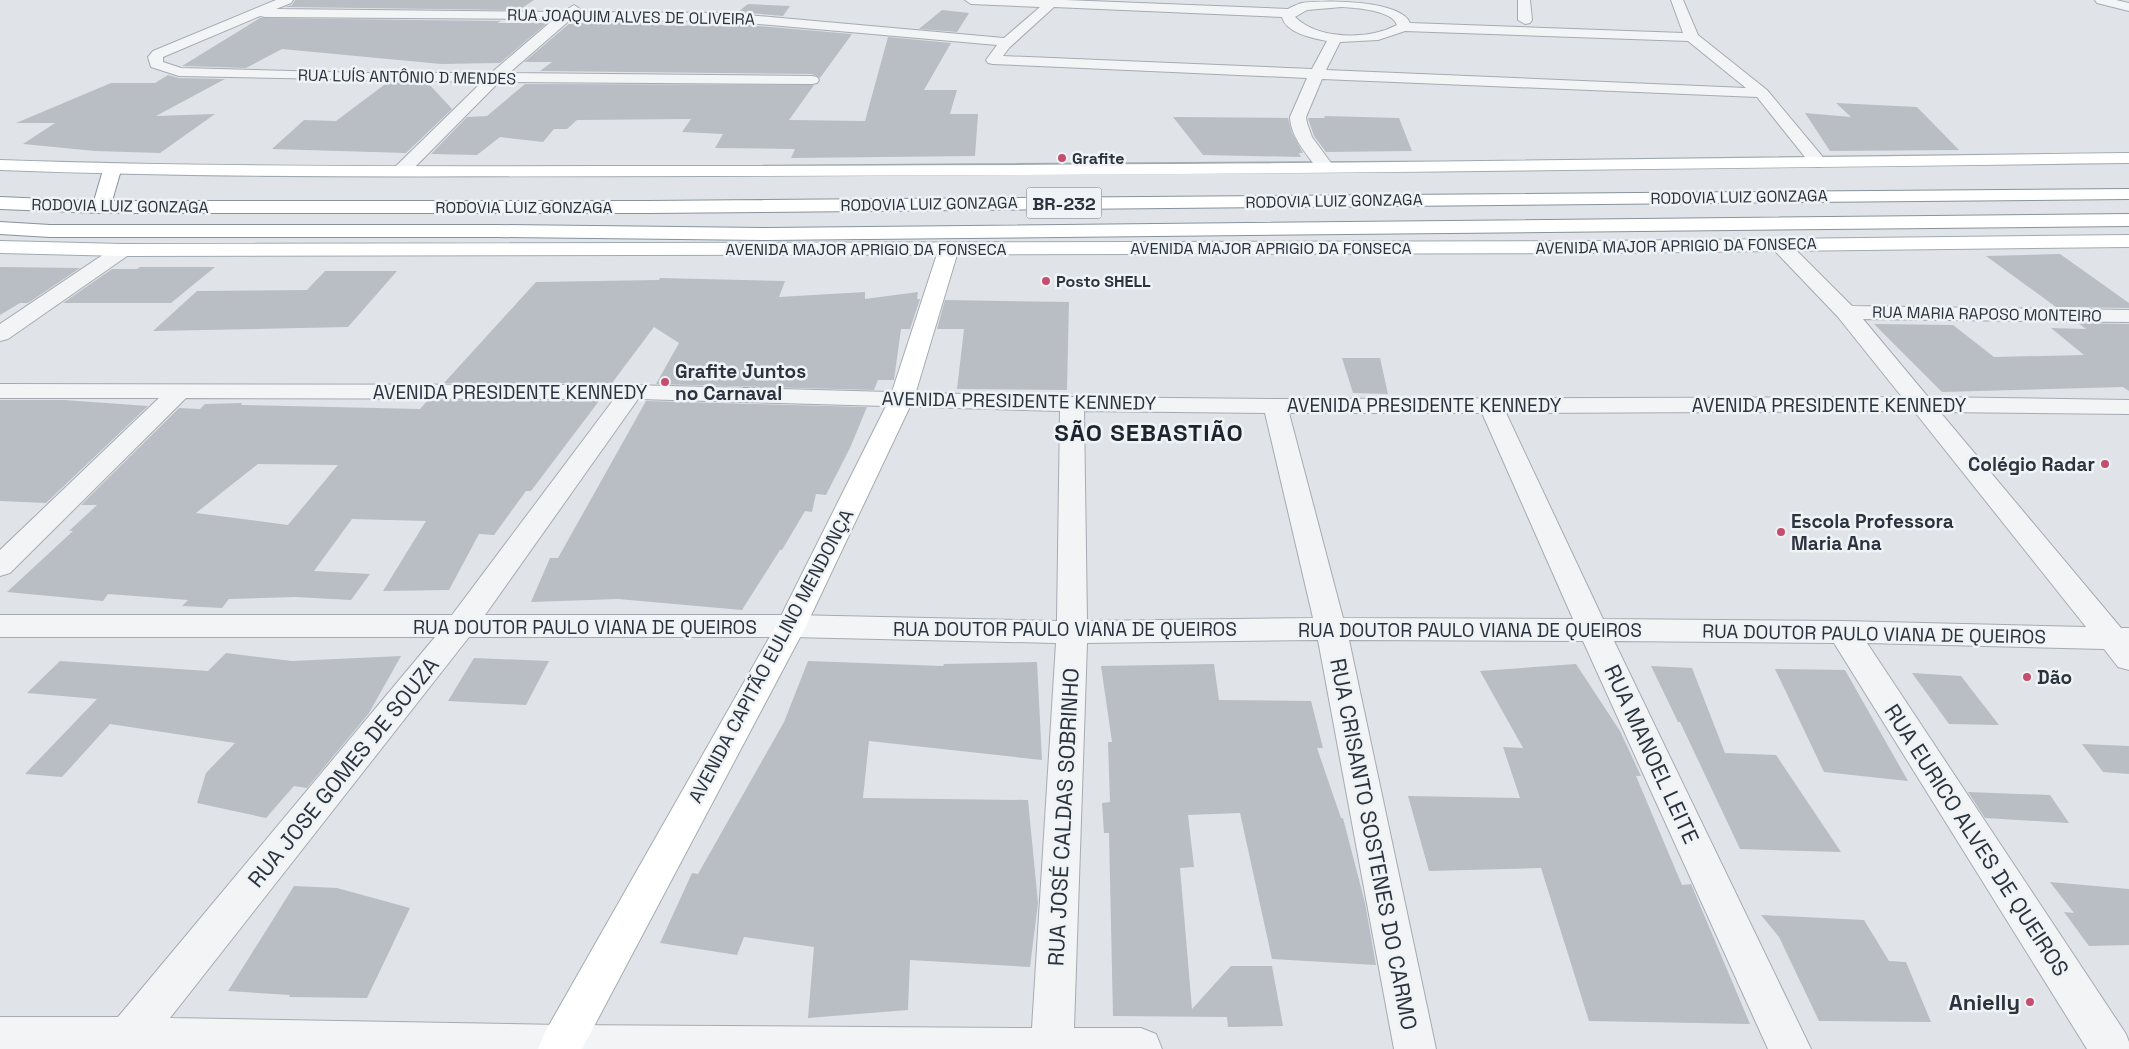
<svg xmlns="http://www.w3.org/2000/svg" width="2129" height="1049" font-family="'Space Grotesk',sans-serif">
<rect width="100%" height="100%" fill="#e0e4e8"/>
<g fill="#b8bec4" fill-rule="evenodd">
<path d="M295 0H534L519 10 285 7 292 5Z"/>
<path d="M748 4 790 6 783 16 738 12Z"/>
<path d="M942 10 969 13 957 32 919 29Z"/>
<path d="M260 18 501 21 497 23H547L500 63 441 64 282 49 246 68 182 66Z"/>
<path d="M662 22 660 25 721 26 725 23 852 34 820 78 812 74 540 71 552 62H524L570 23Z"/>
<path d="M888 37 951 43 924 90H957L950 114H978L975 156 791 158 795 149 715 148 723 134 682 132 691 119 577 120 567 129H554L543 142 500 137 477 155 431 154 467 117 487 116 525 84 814 85 789 120 865 121Z"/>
<path d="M168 75 179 78 225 79 156 116 215 114 160 153 95 151 23 144 55 123H16L111 83H155Z"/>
<path d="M388 82 428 83 452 109 406 153 272 149 304 120 336 121Z"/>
<path d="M1836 103 1917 107 1959 150 1830 151 1805 113 1851 117Z"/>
<path d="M1324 116 1399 118 1412 151 1326 152 1314 136 1308 118H1325Z"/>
<path d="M1173 117 1288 118 1292 133 1303 153H1299L1301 157 1203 155Z"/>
<path d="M2060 254 2129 303V308L2056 307 1986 256Z"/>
<path d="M0 267 80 268 28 303H20L0 315Z"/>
<path d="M140 267H215L171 303H63L112 269H137Z"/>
<path d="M325 271H397L348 327 153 331 197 291 307 290Z"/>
<path d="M660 278 785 281 779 297 865 292V299L918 292 917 299H920L910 329H901L894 380H878L874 390 656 384 679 343 654 327 612 383H444L536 282 659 280Z"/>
<path d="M945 300 1069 302 1067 390 957 389 964 329H937Z"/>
<path d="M2078 323 2129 324V391L2123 387 1942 392 1874 324 1953 325 1994 357 2084 355 2051 328 2086 329Z"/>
<path d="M1342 358H1380L1388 394 1353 393Z"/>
<path d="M0 400H64L148 406 46 503 0 501Z"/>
<path d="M428 400 599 401 531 491H526L494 535 479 534 449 590 383 591 426 521 352 519 314 571 370 574 351 600 295 597 229 599 222 608 182 606 188 600 108 594 103 601 7 592 73 531H69L97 505H81L179 408 200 409 205 404 242 403 241 405 420 409ZM258 464 338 465 288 525 196 513Z"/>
<path d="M646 401 867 407 850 448 826 495 816 494 812 512 805 511 782 550H780L742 610 618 599 531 602 550 558H558Z"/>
<path d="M226 653 292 661 401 656 369 713 307 788 294 786 266 818 197 803 206 773 235 743 110 724 62 777 25 774 97 699 27 693 60 661 208 671Z"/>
<path d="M474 658 549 661 526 705 448 701Z"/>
<path d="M808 661 943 666 944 664 1037 662 1042 760 869 741 863 798 1028 800 1038 903 1030 967 910 960 908 1010 808 1018 814 947 744 937 737 955 660 943 692 873 698 874 784 722Z"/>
<path d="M1214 664 1219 700 1311 701 1323 748H1317L1341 818H1343L1365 903 1376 965 1272 959 1240 813 1188 815 1194 867 1180 868 1192 1009 1231 966H1272L1283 1026 1228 1027 1227 1017 1113 1016 1109 833H1104L1102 803 1110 802 1108 742H1112L1101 666Z"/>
<path d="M1576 664 1620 731 1641 776H1636L1682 885 1691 884 1750 1024 1589 1021 1541 868 1429 871 1408 796 1520 798 1503 747 1523 748 1480 671Z"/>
<path d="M1651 666 1692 668 1725 753 1776 755 1841 852 1740 849 1680 722H1678Z"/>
<path d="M1775 669 1845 670 1908 781 1824 772Z"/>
<path d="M1912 673 1961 676 1999 725 1949 724Z"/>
<path d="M2082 744 2129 746V774L2103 772Z"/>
<path d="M1968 792 2050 795 2069 823 1985 818Z"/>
<path d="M2050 882 2129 889V945L2089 946 2064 912 2074 913Z"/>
<path d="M294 886 337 888 410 908 367 998 289 997 290 995 228 991Z"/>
<path d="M1761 915 1864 920 1889 961 1906 962 1931 1022 1819 1021 1779 937Z"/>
</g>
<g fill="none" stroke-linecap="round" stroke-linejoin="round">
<defs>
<g id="minor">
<path d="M276 0H293L291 3 276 9 563 12 574 5 580 9 579 12 725 13 1004 38 1040 7 971 4 965 0H1065L1288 9C1292 7 1297 4 1302 3 1325 0 1401 0 1410 23L1683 33 1671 0H1683L1698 35 1767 90 1827 162 1824 166 1818 167 1812 166 1757 97 1322 79 1306 117 1307 123 1312 137 1334 167 1331 171 1325 172 1319 171C1307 154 1291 138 1290 117L1307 78 993 64 988 63 986 60 997 45 725 21 570 20 509 73 812 76 817 77 819 80 817 83 812 84 499 82 407 175 401 176 395 175 392 171 395 167 482 82 179 76 151 67 148 57 153 51ZM1054 7 1282 17C1286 33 1312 38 1327 41L1312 69 1003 56 1009 48ZM1342 7C1356 8 1392 10 1397 25 1369 40 1318 40 1295 17L1307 10ZM260 16 265 17 554 19 491 73H364L181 68 163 62V57ZM1405 31 1688 41 1746 88 1326 70 1340 42 1378 40Z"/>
<path d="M1518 0H1530L1532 20 1530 23 1525 24 1518 20Z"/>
<path d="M2095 0H2116L2129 3V11L2097 3Z"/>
<path d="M1780 239 1787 241 1852 306 2129 310V322L1863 319 1928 397 2129 400V414L1940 412 2121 628H2129V670L2118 667 2104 649 1867 643 2126 1034 2129 1042V1049H2087L1834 643 1614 641 1811 1049H1768L1583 641 1349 640 1436 1049H1394L1318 640 1087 643 1074 1028H1141L1156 1034 1162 1049H0V1017H118L435 637H0V615H452L614 399 186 398 10 573 0 576V550L159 398H0V384L631 385 1072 397 1275 399 1902 397 1838 317 1773 249 1770 245 1773 241ZM638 399 1060 411 1057 621 791 615H485ZM1084 411 1265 413 1313 618 1087 621ZM1914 411 2086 627 1843 621 1603 619 1506 413ZM1289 413H1482L1573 619 1343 618ZM469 637H791L1056 643 1032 1028 561 1025 170 1018Z"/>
<path d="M123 244 130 246 133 250 130 254 8 339 0 341V324L116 246Z"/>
</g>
<path id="secondary" d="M949 242 956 244 959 248 914 398 806 626 582 1049H538L544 1034 776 626 890 398 939 248 942 244Z"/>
<g id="primary">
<path d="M2129 153V163C1655 169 1180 176 706 176 471 176 235 179 0 170V160C235 168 471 166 706 166 1180 166 1655 159 2129 153Z"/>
<path d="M2129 235V247L1600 253 123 256 0 253V241L123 244 1600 241Z"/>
</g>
<g id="trunk">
<path d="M112 165 118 166 121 170 112 201H649L2129 189V199L649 213H101L0 209V197L94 201 103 170 106 166Z"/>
<path d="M2129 214V226L767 240 498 237H50L0 234V222L50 225H498L767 228Z"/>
</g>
</defs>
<use href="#minor" stroke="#a6abb2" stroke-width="2"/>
<use href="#secondary" stroke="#a6abb2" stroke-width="2"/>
<use href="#primary" stroke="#a0aab2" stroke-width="2"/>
<use href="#trunk" stroke="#88939d" stroke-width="2"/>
<use href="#minor" fill="#f2f4f6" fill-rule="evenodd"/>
<use href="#secondary" fill="#fff" fill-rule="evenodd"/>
<use href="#primary" fill="#fff" fill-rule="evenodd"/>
<use href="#trunk" fill="#fff" fill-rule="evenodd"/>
</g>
<g fill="#c34e6e" stroke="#eff3f5" stroke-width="2">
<circle cx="1062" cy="158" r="5"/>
<circle cx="1046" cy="281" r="5"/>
<circle cx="665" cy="382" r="5"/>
<circle cx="2105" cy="464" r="5"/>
<circle cx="1781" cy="532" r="5"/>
<circle cx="2027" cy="677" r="5"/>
<circle cx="2030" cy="1002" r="5"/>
</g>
<g text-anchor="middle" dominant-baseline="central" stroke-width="5" stroke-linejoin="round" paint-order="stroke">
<g font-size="16" fill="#2a333e" stroke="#eff3f5">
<text transform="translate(631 17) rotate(1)">RUA JOAQUIM ALVES DE OLIVEIRA</text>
<text transform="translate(407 77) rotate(1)">RUA LUÍS ANTÔNIO D MENDES</text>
<text transform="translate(1739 197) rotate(-1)">RODOVIA LUIZ GONZAGA</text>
<text transform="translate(1334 201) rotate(-1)">RODOVIA LUIZ GONZAGA</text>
<text transform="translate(929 204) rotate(-1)">RODOVIA LUIZ GONZAGA</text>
<text transform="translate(120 206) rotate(1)">RODOVIA LUIZ GONZAGA</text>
<text x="524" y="207">RODOVIA LUIZ GONZAGA</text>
<text transform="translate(1676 246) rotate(-1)">AVENIDA MAJOR APRIGIO DA FONSECA</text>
<text x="1271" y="248">AVENIDA MAJOR APRIGIO DA FONSECA</text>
<text x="866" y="249">AVENIDA MAJOR APRIGIO DA FONSECA</text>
<text transform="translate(1987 314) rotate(1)">RUA MARIA RAPOSO MONTEIRO</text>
</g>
<g font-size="16" font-weight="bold" fill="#2a333e" stroke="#eff3f5" text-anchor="start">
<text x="1072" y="158">Grafite</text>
<text x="1056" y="281">Posto SHELL</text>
</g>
<rect fill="#eff3f5" stroke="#656d75" stroke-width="1" x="1026.5" y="187.5" width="75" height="31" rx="4"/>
<g font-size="18" font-weight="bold" fill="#2a333e">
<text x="1064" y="203">BR-232</text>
</g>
<g font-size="19" font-weight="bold" fill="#2a333e" stroke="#eff3f5" text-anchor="start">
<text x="675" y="371">Grafite Juntos<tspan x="675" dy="22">no Carnaval</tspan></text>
<text x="2095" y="464" text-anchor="end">Colégio Radar</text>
<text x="1791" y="521">Escola Professora<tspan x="1791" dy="22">Maria Ana</tspan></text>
<text x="2037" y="677">Dão</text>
</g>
<g font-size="19" fill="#2a333e" stroke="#eff3f5">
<text x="510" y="392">AVENIDA PRESIDENTE KENNEDY</text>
<text transform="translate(1019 401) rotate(1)">AVENIDA PRESIDENTE KENNEDY</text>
<text x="1424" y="405">AVENIDA PRESIDENTE KENNEDY</text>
<text x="1829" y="405">AVENIDA PRESIDENTE KENNEDY</text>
<text x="585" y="627">RUA DOUTOR PAULO VIANA DE QUEIROS</text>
<text x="1065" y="629">RUA DOUTOR PAULO VIANA DE QUEIROS</text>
<text x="1470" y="630">RUA DOUTOR PAULO VIANA DE QUEIROS</text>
<text transform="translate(1874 634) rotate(1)">RUA DOUTOR PAULO VIANA DE QUEIROS</text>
<text transform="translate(771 656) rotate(-62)">AVENIDA CAPITÃO EULINO MENDONÇA</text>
</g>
<g font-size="22" fill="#2a333e" stroke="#eff3f5">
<text transform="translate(1652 754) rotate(65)">RUA MANOEL LEITE</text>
<text transform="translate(343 772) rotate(-51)">RUA JOSE GOMES DE SOUZA</text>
<text transform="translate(1063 817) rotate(-87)">RUA JOSÉ CALDAS SOBRINHO</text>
<text transform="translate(1977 840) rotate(57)">RUA EURICO ALVES DE QUEIROS</text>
<text transform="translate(1374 844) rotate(79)">RUA CRISANTO SOSTENES DO CARMO</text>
</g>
<g font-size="22" font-weight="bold" fill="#2a333e" stroke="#eff3f5" text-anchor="end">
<text x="2020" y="1002">Anielly</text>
</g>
<g font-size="24" font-weight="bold" letter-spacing="1" fill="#1c252f" stroke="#eff3f5">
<text x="1149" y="432">SÃO SEBASTIÃO</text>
</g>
</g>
</svg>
